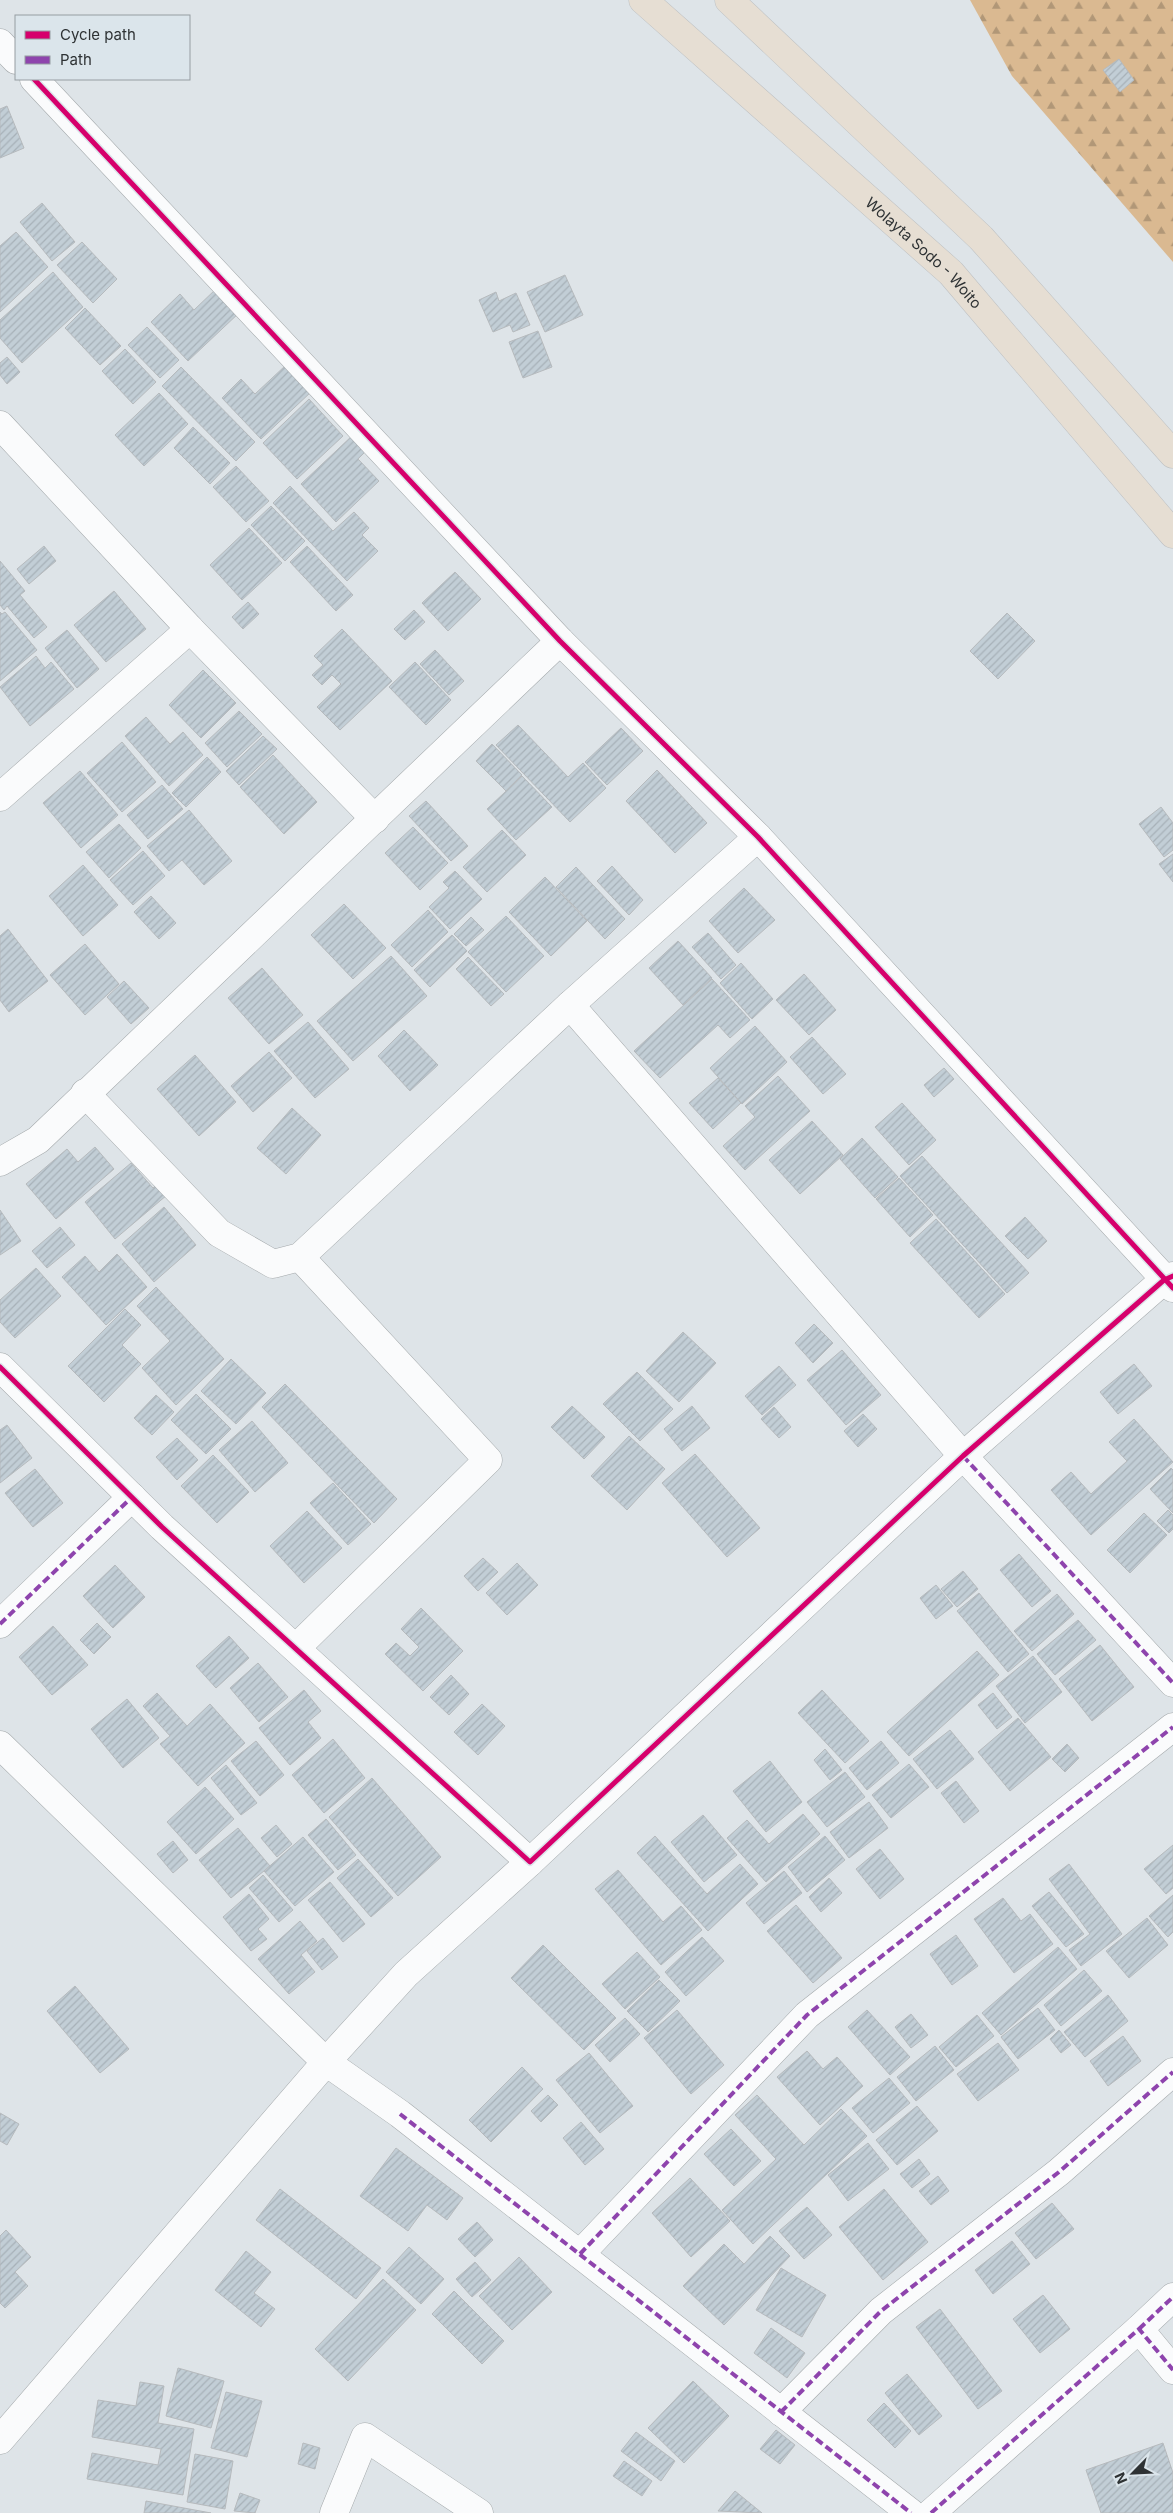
<svg xmlns="http://www.w3.org/2000/svg" width="1173" height="2513" font-family="Inter,sans-serif">
<defs>
<pattern id="forest-firs" width="22" height="20" patternUnits="userSpaceOnUse" patternTransform="scale(1.25)"><rect width="22" height="20" fill="#dab991"/><path d="M5 1l3.5 6h-7zM16 11l3.5 6h-7z" fill="#b19777"/></pattern>
<pattern id="building-hatch" width="6" height="6" patternUnits="userSpaceOnUse" patternTransform="scale(1.25)"><rect width="6" height="6" fill="#c2ced6"/><path d="M-1 1l2-2M0 6l6-6M5 7l2-2" fill="none" stroke="#a7b1b8"/></pattern>
</defs>
<rect width="100%" height="100%" fill="#dee4e8"/>
<path fill="url(#forest-firs)" d="M970 0H1173V262L1012 76Z"/>
<g fill="url(#building-hatch)" stroke="#b6babd">
<path d="M1119 59 1134 80 1120 92 1103 70Z"/>
<path d="M7 106 24 148 0 158V109Z"/>
<path d="M42 203 75 242 52 261 20 222Z"/>
<path d="M16 232 48 267 0 312V246Z"/>
<path d="M82 242 117 279 93 303 57 265Z"/>
<path d="M53 272 83 307 22 363 0 338V320Z"/>
<path d="M565 275 583 315 545 332 527 292Z"/>
<path d="M217 288 240 312 188 361 151 322 180 294 194 310Z"/>
<path d="M496 292 499 301 516 293 530 325 513 332 510 325 493 332 479 300Z"/>
<path d="M85 308 121 346 100 365 65 328Z"/>
<path d="M147 327 179 360 160 378 128 345Z"/>
<path d="M538 331 552 367 523 378 509 342Z"/>
<path d="M125 349 156 382 133 404 102 371Z"/>
<path d="M7 357 20 372 7 384 0 375V363Z"/>
<path d="M286 365 311 392 261 439 222 398 241 379 255 394Z"/>
<path d="M181 367 255 442 236 461 162 386Z"/>
<path d="M159 393 188 424 144 466 115 435Z"/>
<path d="M309 399 343 436 297 479 263 443Z"/>
<path d="M193 427 230 463 210 484 174 448Z"/>
<path d="M354 434 368 449 358 459 379 481 336 522 301 484Z"/>
<path d="M236 466 269 501 246 522 213 487Z"/>
<path d="M290 486 333 531 354 512 369 528 362 535 378 551 347 581 273 503Z"/>
<path d="M271 506 305 541 285 561 251 525Z"/>
<path d="M249 528 282 563 242 600 210 565Z"/>
<path d="M44 546 56 561 29 584 17 569Z"/>
<path d="M307 546 353 595 336 611 290 562Z"/>
<path d="M0 561 25 591 20 595 47 627 34 638 7 606 4 610 0 605Z"/>
<path d="M455 572 481 599 448 631 422 603Z"/>
<path d="M114 591 146 629 106 662 74 625Z"/>
<path d="M248 602 259 614 243 629 232 617Z"/>
<path d="M414 610 425 622 405 640 394 629Z"/>
<path d="M0 612 2 614 5 612 37 650 0 681Z"/>
<path d="M1007 613 1035 641 998 679 970 651Z"/>
<path d="M342 629 392 681 340 730 317 707 341 684 332 675 322 685 312 675 323 665 314 656Z"/>
<path d="M67 630 99 669 77 688 45 648Z"/>
<path d="M435 650 464 681 449 695 420 664Z"/>
<path d="M36 656 45 668 51 662 74 689 30 726 0 687Z"/>
<path d="M415 662 451 700 426 725 389 687Z"/>
<path d="M203 670 236 703 201 738 169 705Z"/>
<path d="M239 711 262 734 227 767 205 743Z"/>
<path d="M146 717 170 744 183 732 203 755 169 786 125 736Z"/>
<path d="M518 725 568 777 583 763 606 788 570 822 496 745Z"/>
<path d="M621 728 643 751 607 785 585 762Z"/>
<path d="M263 736 277 749 239 785 226 771Z"/>
<path d="M122 742 156 782 122 812 87 773Z"/>
<path d="M492 744 522 775 506 791 476 761Z"/>
<path d="M273 755 317 802 284 834 240 787Z"/>
<path d="M207 757 221 772 186 807 172 793Z"/>
<path d="M657 770 707 823 675 853 626 801Z"/>
<path d="M80 771 118 815 81 848 43 803Z"/>
<path d="M522 776 552 807 516 840 487 809Z"/>
<path d="M162 785 183 809 148 839 127 815Z"/>
<path d="M426 801 468 846 451 861 409 816Z"/>
<path d="M1161 807 1173 823V850L1164 857 1139 824Z"/>
<path d="M189 810 232 861 204 885 182 860 169 871 147 846Z"/>
<path d="M119 824 141 848 109 878 86 852Z"/>
<path d="M413 827 448 863 420 890 385 853Z"/>
<path d="M502 830 526 855 487 892 463 867Z"/>
<path d="M143 851 165 876 133 905 110 880Z"/>
<path d="M1173 854V882L1159 864Z"/>
<path d="M83 865 118 905 83 936 49 896Z"/>
<path d="M612 866 643 900 629 915 597 881Z"/>
<path d="M576 867 625 919 605 939 556 887Z"/>
<path d="M455 871 482 899 450 929 429 907 449 888 443 882Z"/>
<path d="M545 877 587 921 551 956 509 912Z"/>
<path d="M744 888 775 920 738 953 709 921Z"/>
<path d="M151 896 176 923 159 939 134 912Z"/>
<path d="M344 904 386 948 353 979 311 935Z"/>
<path d="M428 910 448 932 412 967 391 945Z"/>
<path d="M506 916 544 956 506 992 468 952Z"/>
<path d="M471 917 484 930 466 946 454 934Z"/>
<path d="M8 929 48 981 9 1012 0 1000V936Z"/>
<path d="M708 933 736 965 721 979 692 947Z"/>
<path d="M452 935 467 951 430 987 414 970Z"/>
<path d="M678 941 712 978 683 1005 649 968Z"/>
<path d="M85 944 119 984 85 1015 50 975Z"/>
<path d="M391 956 427 996 353 1061 317 1021Z"/>
<path d="M468 957 504 994 491 1006 456 969Z"/>
<path d="M741 963 773 999 752 1019 720 983Z"/>
<path d="M262 968 303 1015 269 1044 228 998Z"/>
<path d="M804 974 836 1010 809 1035 776 1000Z"/>
<path d="M712 979 750 1020 730 1038 718 1025 660 1078 634 1051Z"/>
<path d="M124 981 149 1008 131 1024 107 997Z"/>
<path d="M308 1022 349 1069 315 1098 274 1051Z"/>
<path d="M755 1026 787 1062 742 1104 710 1068Z"/>
<path d="M404 1030 438 1065 410 1091 378 1056Z"/>
<path d="M812 1037 846 1074 823 1094 790 1057Z"/>
<path d="M269 1052 292 1078 253 1112 231 1086Z"/>
<path d="M195 1055 236 1102 199 1136 157 1089Z"/>
<path d="M944 1068 954 1079 934 1097 924 1085Z"/>
<path d="M778 1076 810 1111 745 1170 723 1146 755 1117 745 1106Z"/>
<path d="M718 1078 741 1103 713 1129 689 1103Z"/>
<path d="M902 1103 936 1140 909 1165 875 1127Z"/>
<path d="M292 1108 321 1135 286 1174 257 1148Z"/>
<path d="M812 1121 843 1155 800 1194 769 1160Z"/>
<path d="M862 1138 898 1177 875 1198 840 1159Z"/>
<path d="M95 1147 114 1169 56 1219 26 1184 67 1149 78 1162Z"/>
<path d="M922 1156 1029 1273 1007 1293 900 1176Z"/>
<path d="M131 1163 153 1188 158 1184 167 1195 115 1239 85 1202Z"/>
<path d="M899 1178 933 1215 910 1237 876 1199Z"/>
<path d="M164 1207 196 1245 154 1282 122 1244Z"/>
<path d="M0 1210 21 1241 0 1255Z"/>
<path d="M1025 1217 1047 1241 1028 1259 1005 1236Z"/>
<path d="M936 1219 1005 1294 979 1318 910 1243Z"/>
<path d="M60 1227 75 1245 47 1268 32 1251Z"/>
<path d="M117 1254 147 1287 106 1325 62 1277 85 1256 99 1272Z"/>
<path d="M36 1268 61 1296 15 1338 0 1322V1300Z"/>
<path d="M156 1287 224 1359 176 1405 142 1368 170 1341 137 1306Z"/>
<path d="M125 1309 141 1325 122 1345 141 1364 104 1402 68 1366Z"/>
<path d="M814 1324 833 1343 813 1363 795 1343Z"/>
<path d="M683 1332 716 1363 679 1402 646 1371Z"/>
<path d="M842 1350 881 1395 846 1425 807 1380Z"/>
<path d="M231 1359 266 1393 236 1424 201 1391Z"/>
<path d="M1134 1364 1152 1386 1118 1414 1100 1392Z"/>
<path d="M779 1366 796 1385 762 1415 745 1396Z"/>
<path d="M637 1372 673 1409 640 1441 603 1404Z"/>
<path d="M285 1384 397 1499 374 1523 262 1407Z"/>
<path d="M196 1394 231 1429 206 1454 171 1420Z"/>
<path d="M156 1395 174 1412 152 1435 134 1418Z"/>
<path d="M572 1406 605 1437 584 1459 551 1427Z"/>
<path d="M692 1406 710 1428 682 1451 664 1429Z"/>
<path d="M774 1407 791 1427 779 1438 761 1419Z"/>
<path d="M863 1414 877 1429 858 1447 844 1431Z"/>
<path d="M1134 1419 1173 1462 1091 1535 1051 1490 1071 1472 1091 1494 1127 1461 1109 1442Z"/>
<path d="M252 1421 288 1463 255 1492 219 1450Z"/>
<path d="M7 1425 32 1458 0 1483V1430Z"/>
<path d="M629 1436 665 1469 627 1510 591 1476Z"/>
<path d="M177 1438 198 1460 177 1480 156 1457Z"/>
<path d="M695 1454 760 1528 727 1557 662 1483Z"/>
<path d="M213 1455 249 1492 217 1523 181 1486Z"/>
<path d="M1171 1468 1173 1470V1513L1150 1489Z"/>
<path d="M35 1469 63 1503 33 1527 5 1493Z"/>
<path d="M333 1483 371 1524 348 1545 310 1503Z"/>
<path d="M1168 1510 1173 1515V1529L1169 1533 1157 1521Z"/>
<path d="M307 1511 342 1548 304 1583 270 1546Z"/>
<path d="M1144 1513 1167 1535 1130 1573 1107 1550Z"/>
<path d="M1019 1554 1051 1591 1032 1607 1000 1570Z"/>
<path d="M483 1558 498 1572 478 1591 464 1576Z"/>
<path d="M517 1563 538 1585 507 1615 486 1593Z"/>
<path d="M115 1565 145 1597 113 1628 83 1596Z"/>
<path d="M963 1571 978 1589 957 1607 941 1589Z"/>
<path d="M936 1585 953 1606 936 1619 920 1598Z"/>
<path d="M979 1593 1029 1654 1008 1672 957 1611Z"/>
<path d="M1057 1594 1074 1614 1032 1651 1014 1631Z"/>
<path d="M421 1608 463 1651 423 1691 385 1654 396 1643 410 1656 419 1647 401 1629Z"/>
<path d="M1078 1620 1096 1640 1055 1675 1037 1654Z"/>
<path d="M97 1623 111 1637 94 1654 80 1640Z"/>
<path d="M53 1626 88 1665 52 1695 19 1657Z"/>
<path d="M229 1636 249 1658 216 1688 196 1666Z"/>
<path d="M1100 1645 1134 1687 1092 1721 1059 1679Z"/>
<path d="M977 1651 999 1675 909 1756 887 1732Z"/>
<path d="M1033 1656 1062 1692 1025 1723 996 1686Z"/>
<path d="M258 1663 288 1697 259 1722 230 1688Z"/>
<path d="M451 1675 469 1694 449 1715 430 1697Z"/>
<path d="M304 1690 321 1711 308 1722 321 1738 290 1765 259 1728Z"/>
<path d="M822 1690 869 1741 845 1763 798 1713Z"/>
<path d="M157 1693 187 1726 210 1704 245 1743 198 1786 160 1744 170 1736 143 1706Z"/>
<path d="M993 1693 1012 1717 997 1729 978 1705Z"/>
<path d="M127 1699 159 1738 123 1768 91 1729Z"/>
<path d="M482 1704 505 1726 478 1755 454 1732Z"/>
<path d="M1018 1718 1051 1757 1010 1791 978 1752Z"/>
<path d="M950 1730 974 1759 937 1789 913 1759Z"/>
<path d="M333 1739 365 1778 324 1813 292 1775Z"/>
<path d="M256 1741 284 1775 260 1796 231 1761Z"/>
<path d="M881 1741 899 1763 867 1790 849 1768Z"/>
<path d="M1067 1744 1079 1758 1065 1772 1052 1759Z"/>
<path d="M825 1749 842 1770 830 1780 814 1760Z"/>
<path d="M770 1761 802 1802 766 1832 733 1791Z"/>
<path d="M909 1764 929 1787 891 1818 872 1795Z"/>
<path d="M226 1765 257 1803 241 1815 211 1778Z"/>
<path d="M845 1772 865 1797 827 1827 807 1802Z"/>
<path d="M372 1778 441 1857 398 1896 329 1817Z"/>
<path d="M956 1781 979 1811 964 1823 941 1793Z"/>
<path d="M205 1787 234 1819 196 1854 167 1822Z"/>
<path d="M869 1802 888 1828 849 1858 830 1832Z"/>
<path d="M803 1814 820 1834 766 1882 727 1838 747 1820 769 1844Z"/>
<path d="M703 1815 737 1855 704 1882 671 1842Z"/>
<path d="M326 1819 356 1855 338 1870 308 1835Z"/>
<path d="M276 1825 292 1844 277 1857 261 1838Z"/>
<path d="M238 1828 270 1866 231 1898 199 1860Z"/>
<path d="M655 1836 707 1894 740 1864 758 1884 708 1931 637 1853Z"/>
<path d="M825 1836 845 1860 807 1892 788 1867Z"/>
<path d="M303 1837 334 1872 295 1906 264 1871Z"/>
<path d="M173 1841 188 1860 173 1873 157 1854Z"/>
<path d="M1173 1845V1888L1166 1894 1144 1869Z"/>
<path d="M880 1849 904 1879 880 1899 856 1869Z"/>
<path d="M358 1859 393 1898 371 1917 337 1878Z"/>
<path d="M1069 1864 1122 1934 1081 1966 1069 1950 1090 1934 1049 1879Z"/>
<path d="M618 1870 663 1922 681 1906 702 1930 661 1965 595 1889Z"/>
<path d="M784 1871 802 1893 764 1924 746 1903Z"/>
<path d="M263 1875 293 1910 279 1922 249 1888Z"/>
<path d="M829 1878 842 1893 821 1912 809 1897Z"/>
<path d="M330 1882 365 1924 343 1942 308 1900Z"/>
<path d="M1049 1892 1084 1934 1066 1947 1032 1906Z"/>
<path d="M249 1894 269 1919 258 1929 267 1939 251 1951 223 1917Z"/>
<path d="M1173 1895V1932L1168 1937 1149 1916Z"/>
<path d="M1003 1898 1021 1921 1030 1914 1053 1944 1014 1973 974 1919Z"/>
<path d="M796 1905 842 1958 813 1983 767 1931Z"/>
<path d="M1147 1918 1168 1945 1129 1978 1106 1951Z"/>
<path d="M300 1921 317 1941 301 1955 315 1972 289 1994 258 1959Z"/>
<path d="M956 1935 978 1966 952 1985 930 1954Z"/>
<path d="M702 1937 724 1961 686 1996 665 1972Z"/>
<path d="M323 1938 338 1957 322 1970 307 1951Z"/>
<path d="M543 1945 616 2018 584 2050 511 1978Z"/>
<path d="M1058 1947 1077 1969 1001 2035 982 2013Z"/>
<path d="M637 1952 660 1977 625 2009 602 1984Z"/>
<path d="M1084 1970 1102 1991 1061 2026 1044 2005Z"/>
<path d="M659 1980 680 2001 648 2032 627 2011Z"/>
<path d="M75 1986 129 2049 100 2073 47 2011Z"/>
<path d="M1108 1995 1128 2021 1085 2057 1064 2032Z"/>
<path d="M1038 2008 1055 2030 1018 2059 1001 2037Z"/>
<path d="M677 2010 724 2065 691 2094 644 2038Z"/>
<path d="M867 2010 910 2057 890 2075 848 2027Z"/>
<path d="M911 2014 928 2035 911 2048 895 2027Z"/>
<path d="M977 2015 994 2036 956 2067 939 2047Z"/>
<path d="M625 2018 640 2034 610 2062 595 2045Z"/>
<path d="M1059 2030 1071 2045 1061 2053 1050 2039Z"/>
<path d="M1123 2036 1141 2061 1108 2086 1090 2061Z"/>
<path d="M998 2043 1019 2070 978 2101 957 2074Z"/>
<path d="M935 2046 954 2070 916 2101 897 2077Z"/>
<path d="M807 2051 823 2069 837 2057 863 2086 820 2125 777 2077Z"/>
<path d="M589 2053 633 2106 600 2133 556 2080Z"/>
<path d="M522 2067 543 2089 491 2142 469 2120Z"/>
<path d="M889 2078 910 2103 873 2133 852 2108Z"/>
<path d="M548 2095 558 2105 541 2122 531 2111Z"/>
<path d="M757 2095 804 2145 841 2109 867 2136 753 2244 722 2210 776 2159 735 2115Z"/>
<path d="M917 2106 938 2131 897 2165 876 2140Z"/>
<path d="M0 2113 19 2124 7 2145 0 2141Z"/>
<path d="M581 2122 604 2149 585 2165 563 2138Z"/>
<path d="M731 2129 761 2161 734 2186 704 2154Z"/>
<path d="M868 2143 889 2169 848 2201 828 2175Z"/>
<path d="M396 2148 463 2198 447 2220 427 2205 408 2231 360 2196Z"/>
<path d="M919 2159 930 2174 912 2188 900 2174Z"/>
<path d="M938 2176 949 2191 931 2205 919 2191Z"/>
<path d="M690 2178 730 2221 691 2257 652 2213Z"/>
<path d="M280 2189 381 2268 356 2299 256 2220Z"/>
<path d="M884 2189 928 2242 883 2280 839 2227Z"/>
<path d="M1052 2203 1074 2229 1036 2259 1015 2233Z"/>
<path d="M807 2207 832 2235 804 2259 779 2231Z"/>
<path d="M477 2222 493 2240 475 2257 458 2239Z"/>
<path d="M6 2230 31 2257 15 2272 28 2286 5 2308 0 2303V2236Z"/>
<path d="M770 2236 790 2256 724 2325 683 2286 724 2244 744 2264Z"/>
<path d="M1012 2241 1030 2264 993 2294 975 2270Z"/>
<path d="M409 2247 444 2279 421 2304 386 2272Z"/>
<path d="M246 2251 271 2272 254 2293 275 2309 261 2327 215 2290Z"/>
<path d="M519 2257 552 2292 512 2330 479 2296Z"/>
<path d="M475 2262 491 2280 472 2297 456 2279Z"/>
<path d="M781 2268 826 2295 802 2337 756 2310Z"/>
<path d="M383 2279 416 2310 348 2381 315 2349Z"/>
<path d="M454 2291 504 2341 482 2364 432 2314Z"/>
<path d="M1043 2295 1070 2329 1040 2353 1013 2319Z"/>
<path d="M940 2309 1002 2391 978 2409 916 2327Z"/>
<path d="M771 2328 805 2353 787 2378 754 2353Z"/>
<path d="M178 2368 224 2381 211 2428 166 2416Z"/>
<path d="M907 2374 942 2416 919 2435 885 2393Z"/>
<path d="M693 2381 729 2416 684 2463 648 2428Z"/>
<path d="M140 2382 164 2386 158 2423 194 2429 183 2495 87 2479 92 2453 158 2465 161 2449 92 2437 98 2400 136 2406Z"/>
<path d="M226 2392 262 2401 247 2457 211 2448Z"/>
<path d="M884 2403 911 2431 895 2448 867 2420Z"/>
<path d="M776 2430 795 2445 780 2464 760 2449Z"/>
<path d="M636 2432 675 2461 661 2481 621 2451Z"/>
<path d="M303 2443 320 2448 315 2469 298 2464Z"/>
<path d="M1163 2443 1173 2473V2513H1101L1086 2470Z"/>
<path d="M195 2454 233 2461 225 2509 187 2502Z"/>
<path d="M624 2461 652 2481 642 2496 613 2476Z"/>
<path d="M735 2491 762 2513 718 2511Z"/>
<path d="M240 2493 260 2500 255 2513 234 2511Z"/>
<path d="M146 2501 211 2513H144Z"/>
</g>
<g fill="none" stroke-linecap="round" stroke-linejoin="round">
<defs>
<g id="minor">
<path d="M0 43 16 60"/>
<path d="M34 79 560 641 758 837 1173 1288"/>
<path d="M0 425 190 629 375 819"/>
<path d="M0 797 190 629"/>
<path d="M570 1005 963 1456 1173 1683"/>
<path d="M85 1093 219 1233 273 1264 300 1257 570 1005 758 837"/>
<path d="M0 1162 38 1140 560 641"/>
<path d="M0 1367 162 1527 530 1862 963 1456 1164 1280 1173 1276"/>
<path d="M0 1624 132 1497"/>
<path d="M296 1648 488 1460 300 1257"/>
<path d="M0 1745 326 2062 406 1974 530 1862"/>
<path d="M580 2254 807 2015 1173 1727"/>
<path d="M1139 2329 1173 2297"/>
<path d="M781 2412 881 2311 1059 2172 1173 2072"/>
<path d="M0 2440 326 2062 400 2114 911 2513"/>
<path d="M334 2513 365 2437 479 2513"/>
<path d="M931 2513 1139 2329 1173 2370"/>
</g>
<g id="highway">
<path id="s1" d="M643 0 951 273 1173 534"/>
<path d="M729 0 981 238 1173 454"/>
</g>
</defs>
<use href="#minor" stroke="#a4a9ab" stroke-width="29"/>
<use href="#highway" stroke="#bec1c3" stroke-width="29"/>
<use href="#minor" stroke="#fafbfc" stroke-width="28"/>
<use href="#highway" stroke="#e6ded3" stroke-width="28"/>
<g stroke="#8e44ad" stroke-width="4" stroke-dasharray="8 4" stroke-linecap="butt">
<path d="M963 1456 1173 1683"/>
<path d="M0 1624 132 1497"/>
<path d="M400 2114 911 2513"/>
<path d="M580 2254 807 2015 1173 1727"/>
<path d="M1139 2329 1173 2297"/>
<path d="M781 2412 881 2311 1059 2172 1173 2072"/>
<path d="M931 2513 1139 2329 1173 2370"/>
</g>
<defs>
<g id="cycleway">
<path d="M34 79 560 641 758 837 1173 1288"/>
<path d="M0 1367 162 1527 530 1862 963 1456 1164 1280 1173 1276"/>
</g>
</defs>
<use href="#cycleway" stroke="#dbe5eb" stroke-width="8"/>
<use href="#cycleway" stroke="#d6006c" stroke-width="5"/>
</g>
<g text-anchor="middle" dominant-baseline="central" stroke-width="5" stroke-linejoin="round" paint-order="stroke">
<g font-size="15" fill="#2e3234" stroke="#dbe5eb">
<text stroke="none"><textPath href="#s1" startOffset="378">Wolayta Sodo - Woito</textPath></text>
</g>
</g>
<rect x="15" y="15" width="175" height="65" fill="#dbe5eb" stroke="#969da2"/>
<rect x="25" y="31" width="25" height="8" fill="#d6006c" stroke="#969da2"/>
<text x="60" y="40" font-size="15" fill="#2e3234">Cycle path</text>
<rect x="25" y="56" width="25" height="8" fill="#8e44ad" stroke="#969da2"/>
<text x="60" y="65" font-size="15" fill="#2e3234">Path</text>
<g transform="translate(1133 2473) rotate(246)" stroke="#dbe5eb" stroke-width="4" paint-order="stroke">
<path d="M0-4L9 19L0 12L-9 19Z" fill="#2e3234"/>
<text y="-8" font-size="14" font-weight="bold" text-anchor="middle" fill="#2e3234">N</text>
</g>
</svg>
